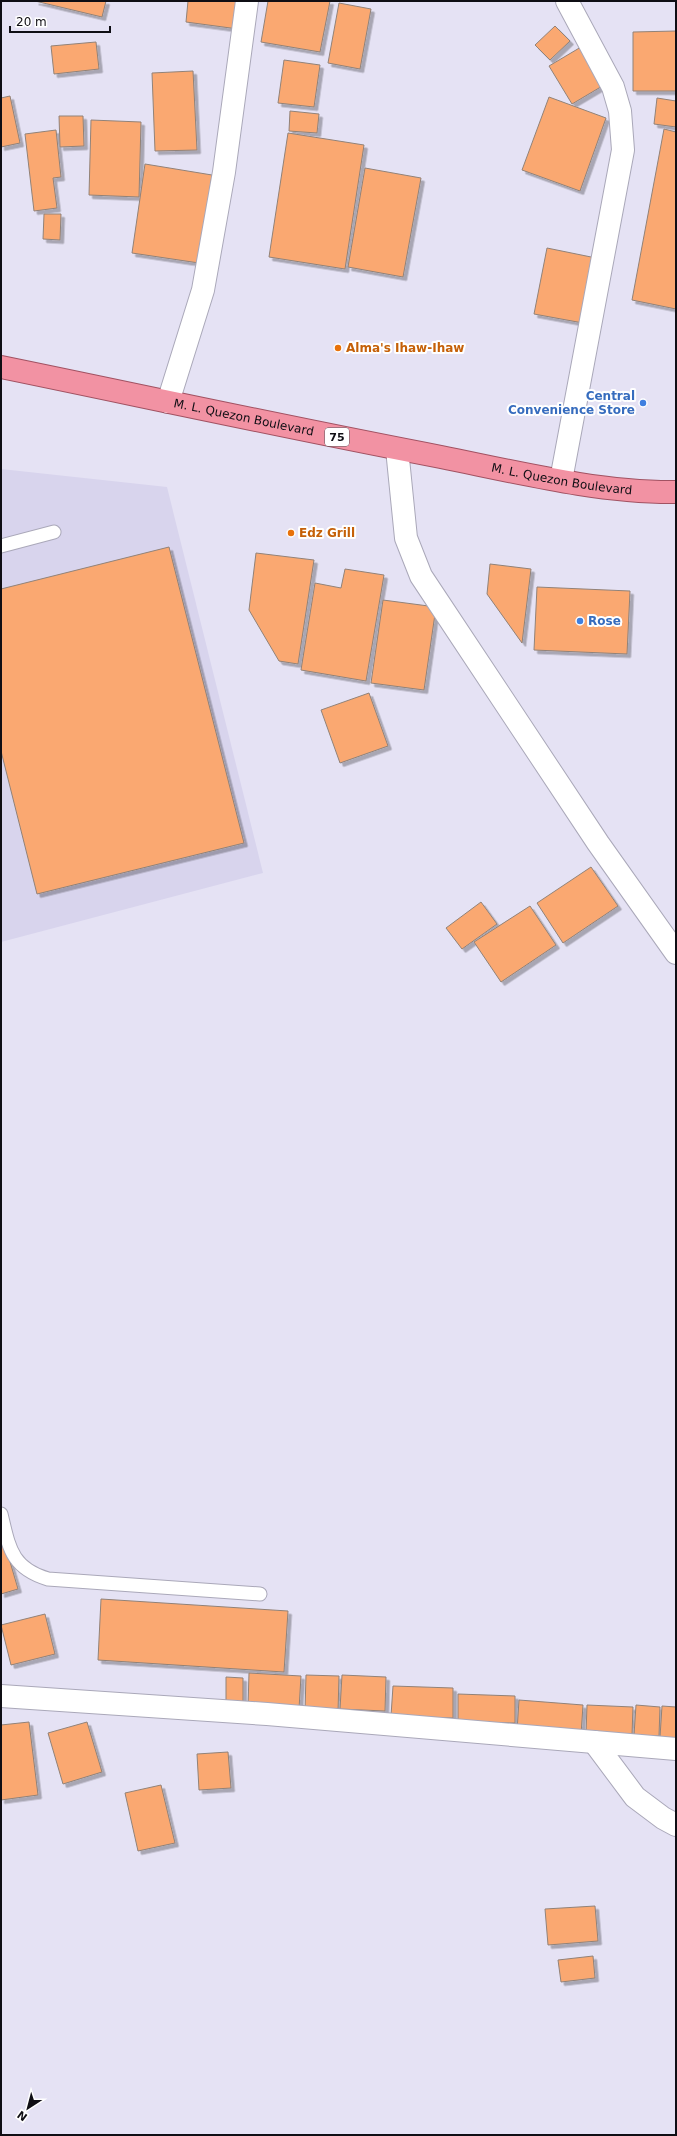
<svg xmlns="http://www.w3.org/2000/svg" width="677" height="2136" font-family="'DejaVu Sans',sans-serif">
<defs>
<filter id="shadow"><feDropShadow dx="3.5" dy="3.5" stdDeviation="0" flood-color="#0004"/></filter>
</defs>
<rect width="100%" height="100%" fill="#e5e2f4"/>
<path fill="#d8d4ed" d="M1 469 167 487 263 873 1 942Z"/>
<g fill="#faa871" stroke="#918278" filter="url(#shadow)">
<path d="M35 1H106L102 17Z"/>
<path d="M188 1H242L238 29 186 22Z"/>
<path d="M268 1H330L320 52 261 42Z"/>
<path d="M339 3 371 9 360 69 328 63Z"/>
<path d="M555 26 570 41 550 60 535 45Z"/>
<path d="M676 31V91H633V32Z"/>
<path d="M96 42 99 69 54 74 51 46Z"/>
<path d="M581 47 604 85 572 104 549 66Z"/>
<path d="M284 60 320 65 314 107 278 103Z"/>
<path d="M193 71 197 150 155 151 152 73Z"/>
<path d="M10 96 20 143 1 147V98Z"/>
<path d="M549 97 606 118 580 191 522 170Z"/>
<path d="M657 98 676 101V127L654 124Z"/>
<path d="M290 111 319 114 317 133 289 131Z"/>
<path d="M59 116H83L84 146 60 147Z"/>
<path d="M91 120 141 122 139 197 89 195Z"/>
<path d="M664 129 676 132V309L632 300Z"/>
<path d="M56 130 61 177 53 178 57 208 34 211 25 134Z"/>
<path d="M288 133 364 145 345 269 269 257Z"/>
<path d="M145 164 212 175 199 263 132 253Z"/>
<path d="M365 168 421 178 403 277 348 267Z"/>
<path d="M44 214H61L60 240 43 239Z"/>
<path d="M547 248 596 258 583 323 534 314Z"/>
<path d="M169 547 244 843 37 894 1 751V589Z"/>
<path d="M256 553 314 560 298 664 279 661 249 610Z"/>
<path d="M490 564 531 569 522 643 487 594Z"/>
<path d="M345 569 384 575 366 681 301 670 315 583 341 588Z"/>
<path d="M537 587 630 591 627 654 534 650Z"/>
<path d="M383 600 436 607 424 690 371 683Z"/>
<path d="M369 693 388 746 340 763 321 710Z"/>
<path d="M591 867 618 906 563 943 537 903Z"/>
<path d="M481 902 497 924 462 949 446 928Z"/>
<path d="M530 906 556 945 501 982 474 942Z"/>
<path d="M1 1531 18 1589 1 1594Z"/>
<path d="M101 1599 288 1611 284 1672 98 1660Z"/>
<path d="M45 1614 55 1654 11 1665 1 1625Z"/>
<path d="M249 1673 301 1676 299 1709 248 1707Z"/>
<path d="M306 1675 339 1676 338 1712 305 1711Z"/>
<path d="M342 1675 386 1677 385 1711 340 1709Z"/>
<path d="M226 1677 243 1678V1705H226Z"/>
<path d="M393 1686 453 1688V1718L391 1716Z"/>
<path d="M458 1694 515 1696V1723L458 1722Z"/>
<path d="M519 1700 583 1705 581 1735 517 1731Z"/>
<path d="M587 1705 633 1707 632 1735 586 1733Z"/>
<path d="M636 1705 660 1707 659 1736 634 1735Z"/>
<path d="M662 1706 676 1707V1738L660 1737Z"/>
<path d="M29 1722 38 1795 1 1800V1725Z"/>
<path d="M87 1722 102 1772 63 1784 48 1733Z"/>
<path d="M228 1752 231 1788 199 1790 197 1754Z"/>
<path d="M161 1785 175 1843 138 1851 125 1793Z"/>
<path d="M595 1906 598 1941 548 1945 545 1909Z"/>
<path d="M593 1956 595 1978 561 1982 558 1960Z"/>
</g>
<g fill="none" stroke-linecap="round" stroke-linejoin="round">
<defs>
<g id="service">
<path d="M1 546 54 532"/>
<path d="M1 1514C9 1547 11 1568 48 1579L260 1594"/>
</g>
<g id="minor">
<path d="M168 402 203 290 224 172 247 1"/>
<path d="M397 449 406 538 421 576 598 843 676 953"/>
<path d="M561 480 623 150 620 111 613 87 567 1"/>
<path d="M1 1696 267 1714 676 1749"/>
<path d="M594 1742 635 1797 663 1818 676 1825"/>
</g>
<g id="trunk">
<path id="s1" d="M1 367C147 397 294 429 441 457 516 472 600 493 676 492"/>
</g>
</defs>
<use href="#service" stroke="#aaa8b9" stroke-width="15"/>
<use href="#minor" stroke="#aaa8b9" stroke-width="24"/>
<use href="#trunk" stroke="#a15262" stroke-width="24"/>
<use href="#service" stroke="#fff" stroke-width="13"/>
<use href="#minor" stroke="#fff" stroke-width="22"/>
<use href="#trunk" stroke="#f292a3" stroke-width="22"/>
</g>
<g fill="#e8710a" stroke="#fff" stroke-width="1.5">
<circle cx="338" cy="348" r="4"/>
<circle cx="291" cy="533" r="4"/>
</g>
<g fill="#3f7fe0" stroke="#fff" stroke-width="1.5">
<circle cx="643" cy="403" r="4"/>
<circle cx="580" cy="621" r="4"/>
</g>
<g text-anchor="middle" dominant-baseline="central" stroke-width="4" stroke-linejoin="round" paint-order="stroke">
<rect fill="#fff" stroke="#57565a" stroke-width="1" x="325" y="428" width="24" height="18" rx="3"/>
<g font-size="11" font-weight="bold" fill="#0f0e14">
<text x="337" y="437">75</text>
</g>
<g font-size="12" font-weight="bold" fill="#c56008" stroke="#fff" text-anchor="start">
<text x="346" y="348">Alma's Ihaw-Ihaw</text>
<text x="299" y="533">Edz Grill</text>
</g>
<g font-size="12" font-weight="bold" fill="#366cbe" stroke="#fff" text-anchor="end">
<text x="635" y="396">Central<tspan x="635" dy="14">Convenience Store</tspan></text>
<text x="588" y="621" text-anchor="start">Rose</text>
</g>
<g font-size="12" fill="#0f0e14" stroke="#fff">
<text stroke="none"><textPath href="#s1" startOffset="248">M. L. Quezon Boulevard</textPath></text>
<text stroke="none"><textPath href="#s1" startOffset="572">M. L. Quezon Boulevard</textPath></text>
</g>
</g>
<rect width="677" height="2136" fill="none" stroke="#0f0e14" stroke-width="4"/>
<g transform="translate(28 2108) rotate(216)" stroke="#ffffff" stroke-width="3" paint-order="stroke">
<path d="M0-3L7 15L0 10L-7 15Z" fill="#0f0e14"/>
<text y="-6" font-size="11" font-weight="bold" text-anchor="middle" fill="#0f0e14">N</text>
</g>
<path d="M10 26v6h100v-6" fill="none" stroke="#0f0e14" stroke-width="2"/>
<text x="16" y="26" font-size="12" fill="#0f0e14" stroke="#ffffff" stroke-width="3" paint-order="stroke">20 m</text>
</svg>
